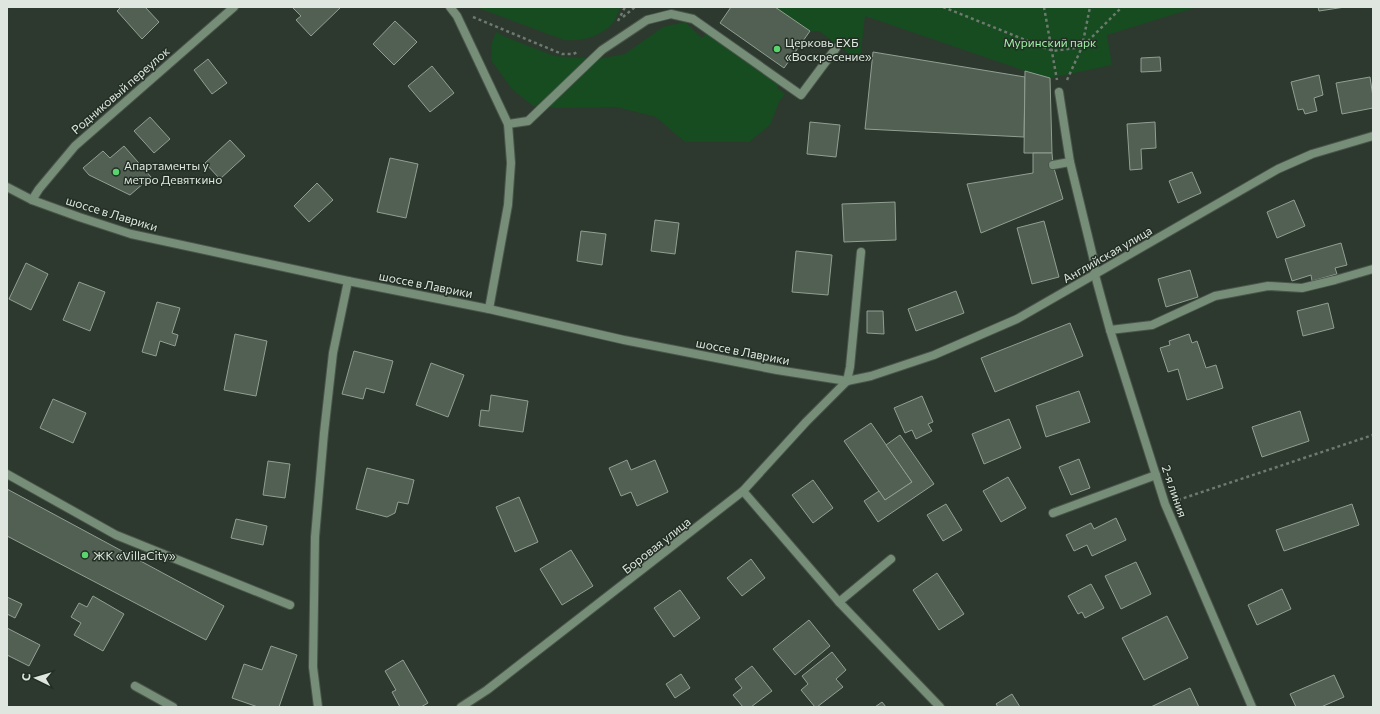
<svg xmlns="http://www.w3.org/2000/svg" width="1380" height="714" font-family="Commissioner,sans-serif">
<rect width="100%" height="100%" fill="#2d392e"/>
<g fill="#174c21">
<path d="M476 7H621C618 12 616 20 612 24 599 38 581 41 564 40Z"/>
<path d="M775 7H1197L1107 35 1112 65 1050 78 1025 71 865 16 860 59 855 58 819 31H810Z"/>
<path d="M685 22 702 38 709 30 782 81 777 88 785 94 779 102 770 125 749 142H685L656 117 616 107 558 108 533 106 512 89 491 60 492 43 496 32 503 36 554 56 598 59 625 54 663 27Z"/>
</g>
<g fill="#525f53" stroke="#919f92">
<path d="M121 7H145L159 22 142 39 117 11Z"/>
<path d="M292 7H338L340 8 311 36 296 20 301 16Z"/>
<path d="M731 7H775L810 31 784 68 720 23Z"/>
<path d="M1318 7H1345L1319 11Z"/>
<path d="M395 21 417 42 394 65 373 44Z"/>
<path d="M873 52 1025 77 1024 137 865 129Z"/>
<path d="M1160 57 1161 71 1141 72V58Z"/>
<path d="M208 59 227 83 212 94 194 70Z"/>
<path d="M432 66 454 93 430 112 408 86Z"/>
<path d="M1025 71 1050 78 1052 153H1024Z"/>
<path d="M1319 75 1323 95 1314 98 1317 111 1305 114 1303 109 1298 110 1291 82Z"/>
<path d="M1370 77 1373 97V108L1342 114 1336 83Z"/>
<path d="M150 117 170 139 154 153 134 131Z"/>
<path d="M810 122 840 125 836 157 807 154Z"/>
<path d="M1155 122 1156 148 1141 149 1142 169 1130 170 1127 124Z"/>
<path d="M230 140 245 156 220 179 205 163Z"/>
<path d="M124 146 151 177 130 195 89 175 83 168 103 151 110 158Z"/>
<path d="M1033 153H1052L1053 165 1063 199 981 233 967 184 1033 173Z"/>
<path d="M390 158 418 164 406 218 377 212Z"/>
<path d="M1192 172 1201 193 1178 203 1169 181Z"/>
<path d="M317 183 333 200 309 222 294 206Z"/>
<path d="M1294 200 1305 226 1277 238 1267 212Z"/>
<path d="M895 202 896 240 844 242 842 204Z"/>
<path d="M655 220 679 223 675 254 651 251Z"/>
<path d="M1044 221 1059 277 1032 284 1017 228Z"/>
<path d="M581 231 606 234 602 265 577 261Z"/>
<path d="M1341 243 1347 265 1335 268 1337 274 1312 281 1311 275 1292 281 1285 259Z"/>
<path d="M796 251 832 255 828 295 792 292Z"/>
<path d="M26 263 48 274 31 310 9 299Z"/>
<path d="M1190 270 1198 297 1166 307 1158 279Z"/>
<path d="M79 282 105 292 90 331 63 320Z"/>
<path d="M956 291 964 313 916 331 908 309Z"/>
<path d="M157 302 180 308 172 333 178 335 175 346 160 341 156 356 142 352Z"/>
<path d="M1328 303 1334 328 1303 336 1297 311Z"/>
<path d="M867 311H883L884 334 867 333Z"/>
<path d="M1070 323 1083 356 995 392 981 358Z"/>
<path d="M235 334 267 341 256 396 224 390Z"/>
<path d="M1189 334 1192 343 1197 341 1206 368 1216 365 1223 388 1187 400 1178 369 1168 372 1160 348 1170 345 1169 341Z"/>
<path d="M354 351 393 361 384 393 366 388 363 399 342 394Z"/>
<path d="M431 363 464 375 448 417 416 405Z"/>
<path d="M1079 391 1090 422 1046 437 1036 406Z"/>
<path d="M491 395 528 401 523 432 479 426 481 410 489 411Z"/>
<path d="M922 396 933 422 928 424 932 431 916 439 912 430 905 433 894 408Z"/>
<path d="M53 399 86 413 73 443 40 428Z"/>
<path d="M1300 411 1309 441 1262 457 1252 427Z"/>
<path d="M1009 419 1021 448 984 464 972 434Z"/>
<path d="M871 423 912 482 885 500 844 441Z"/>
<path d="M900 435 934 484 878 522 864 501 879 491 885 500 912 482 886 445Z"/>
<path d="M1079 459 1090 488 1071 495 1059 467Z"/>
<path d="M627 460 631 470 655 460 668 492 637 506 631 492 621 496 609 468Z"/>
<path d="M268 461 290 464 285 498 263 495Z"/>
<path d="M367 468 414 480 408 504 398 502 395 513 387 517 356 509Z"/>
<path d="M1008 477 1026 508 1001 522 983 491Z"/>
<path d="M813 480 833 508 813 523 792 495Z"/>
<path d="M7 489 224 606 206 640 7 536Z"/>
<path d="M519 497 538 542 515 552 496 507Z"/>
<path d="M946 504 962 530 943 541 927 515Z"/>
<path d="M1352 504 1359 525 1284 551 1276 530Z"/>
<path d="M1116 518 1126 540 1092 556 1087 545 1074 551 1066 535 1091 523 1094 529Z"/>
<path d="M236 519 267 526 263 545 231 538Z"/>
<path d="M571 550 593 586 562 605 540 569Z"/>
<path d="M751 559 765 578 742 596 727 578Z"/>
<path d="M1136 562 1151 594 1121 609 1105 576Z"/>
<path d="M937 573 964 614 939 630 913 590Z"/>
<path d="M1091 584 1104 608 1085 618 1082 612 1078 614 1068 596Z"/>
<path d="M1282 589 1291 609 1257 625 1248 605Z"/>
<path d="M680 590 700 618 674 637 654 608Z"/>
<path d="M93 596 124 614 103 651 74 635 81 623 71 617 79 603 87 607Z"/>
<path d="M7 597 22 604 15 618 7 614Z"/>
<path d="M1167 616 1188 658 1144 680 1122 638Z"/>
<path d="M809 620 830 646 795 675 773 649Z"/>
<path d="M7 628 40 645 29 666 7 655Z"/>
<path d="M271 646 297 655 279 707H258L232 698 244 664 262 670Z"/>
<path d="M832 652 846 670 836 679 843 687 817 707H815L801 690 808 684 802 676Z"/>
<path d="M403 660 428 703 421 707H400L392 692 396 690 385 671Z"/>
<path d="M752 666 772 691 751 707H743L733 695 742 688 735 679Z"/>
<path d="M681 674 690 688 675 698 666 684Z"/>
<path d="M1334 675 1344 697 1321 707H1296L1290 694Z"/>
<path d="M1190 688 1199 707H1150L1153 706Z"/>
<path d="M1012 694 1020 707H998L996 704Z"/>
<path d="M882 702 886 707H875Z"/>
</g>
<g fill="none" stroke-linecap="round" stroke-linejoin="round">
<defs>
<g id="service">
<path d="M450 7 457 16 508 124"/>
<path d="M1059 92 1070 162 1094 261 1095 275"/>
<path d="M1053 165 1070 162"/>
<path d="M489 309 508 205 511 163 508 124 528 121 602 50 647 20 671 14 693 19 801 95 836 48"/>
<path d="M1110 330 1152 325 1215 296 1268 286 1302 288 1335 280 1373 269"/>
<path d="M847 381 850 367 861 252"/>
<path d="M7 474 116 535 290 605"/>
<path d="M1053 513 1156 475"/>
<path d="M839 602 891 559"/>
<path d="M135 686 173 707"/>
</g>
<g id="minor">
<path d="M32 200 39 189 75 146 234 7"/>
<path d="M1095 275 1110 330 1165 504 1252 707"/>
<path d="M743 491 839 602 940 707"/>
<path d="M318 707 313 667 315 537 324 433 333 353 348 281"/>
<path d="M461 707 487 690 743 491 806 422 847 381"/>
</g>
<path id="tertiary" d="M7 187 32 200 79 217 131 234 348 281 489 309 624 340 777 370 847 381 871 376 934 355 1017 319 1278 169 1312 154 1373 136"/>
</defs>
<use href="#service" stroke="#49554a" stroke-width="10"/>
<use href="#minor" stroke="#49554a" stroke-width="10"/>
<use href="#tertiary" stroke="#49554a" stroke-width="10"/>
<g stroke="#6e796f" stroke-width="2.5" stroke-dasharray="3 3" stroke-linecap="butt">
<path d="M943 7 1053 51 1082 47 1122 7"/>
<path d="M1044 7 1057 80"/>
<path d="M473 17 562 54H573L578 52"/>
<path d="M623 17 635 7"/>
<path d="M618 21 625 7"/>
<path d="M1067 80 1082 47 1090 7"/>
<path d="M1178 500 1373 435"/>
</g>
<use href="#service" stroke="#768d78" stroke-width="8"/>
<use href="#minor" stroke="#768d78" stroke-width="8"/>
<use href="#tertiary" stroke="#768d78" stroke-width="8"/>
</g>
<g fill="#59d56f" stroke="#232f24" stroke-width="1.5">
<circle cx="777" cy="49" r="4"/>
<circle cx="116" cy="172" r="4"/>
<circle cx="85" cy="555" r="4"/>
</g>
<g text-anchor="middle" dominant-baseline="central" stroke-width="3" stroke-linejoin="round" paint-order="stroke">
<g font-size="12" fill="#dee6df" stroke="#232f24" text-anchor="start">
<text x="785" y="42">Церковь ЕХБ<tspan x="785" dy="14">«Воскресение»</tspan></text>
<text x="124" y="165">Апартаменты у<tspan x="124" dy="14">метро Девяткино</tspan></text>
<text x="93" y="555">ЖК «VillaCity»</text>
</g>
<g font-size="12" fill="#a0eea8" stroke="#232f24">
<text x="1050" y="42">Муринский парк</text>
</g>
<g font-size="12" fill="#dee6df" stroke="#232f24">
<text transform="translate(120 90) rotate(-41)">Родниковый переулок</text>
<text transform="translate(112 213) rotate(17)">шоссе в Лаврики</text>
<text transform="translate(1107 254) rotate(-30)">Английская улица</text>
<text transform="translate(426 284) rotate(11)">шоссе в Лаврики</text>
<text transform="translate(743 351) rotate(11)">шоссе в Лаврики</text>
<text transform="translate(1175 491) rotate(71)">2-я линия</text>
<text transform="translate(656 545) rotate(-38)">Боровая улица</text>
</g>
</g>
<rect width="1380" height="714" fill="none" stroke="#dee6df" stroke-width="16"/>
<g transform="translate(36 678) rotate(275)" stroke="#232f24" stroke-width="3" paint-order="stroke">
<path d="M0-3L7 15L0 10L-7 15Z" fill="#dee6df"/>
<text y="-6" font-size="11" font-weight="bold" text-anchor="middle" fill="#dee6df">С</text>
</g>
</svg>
